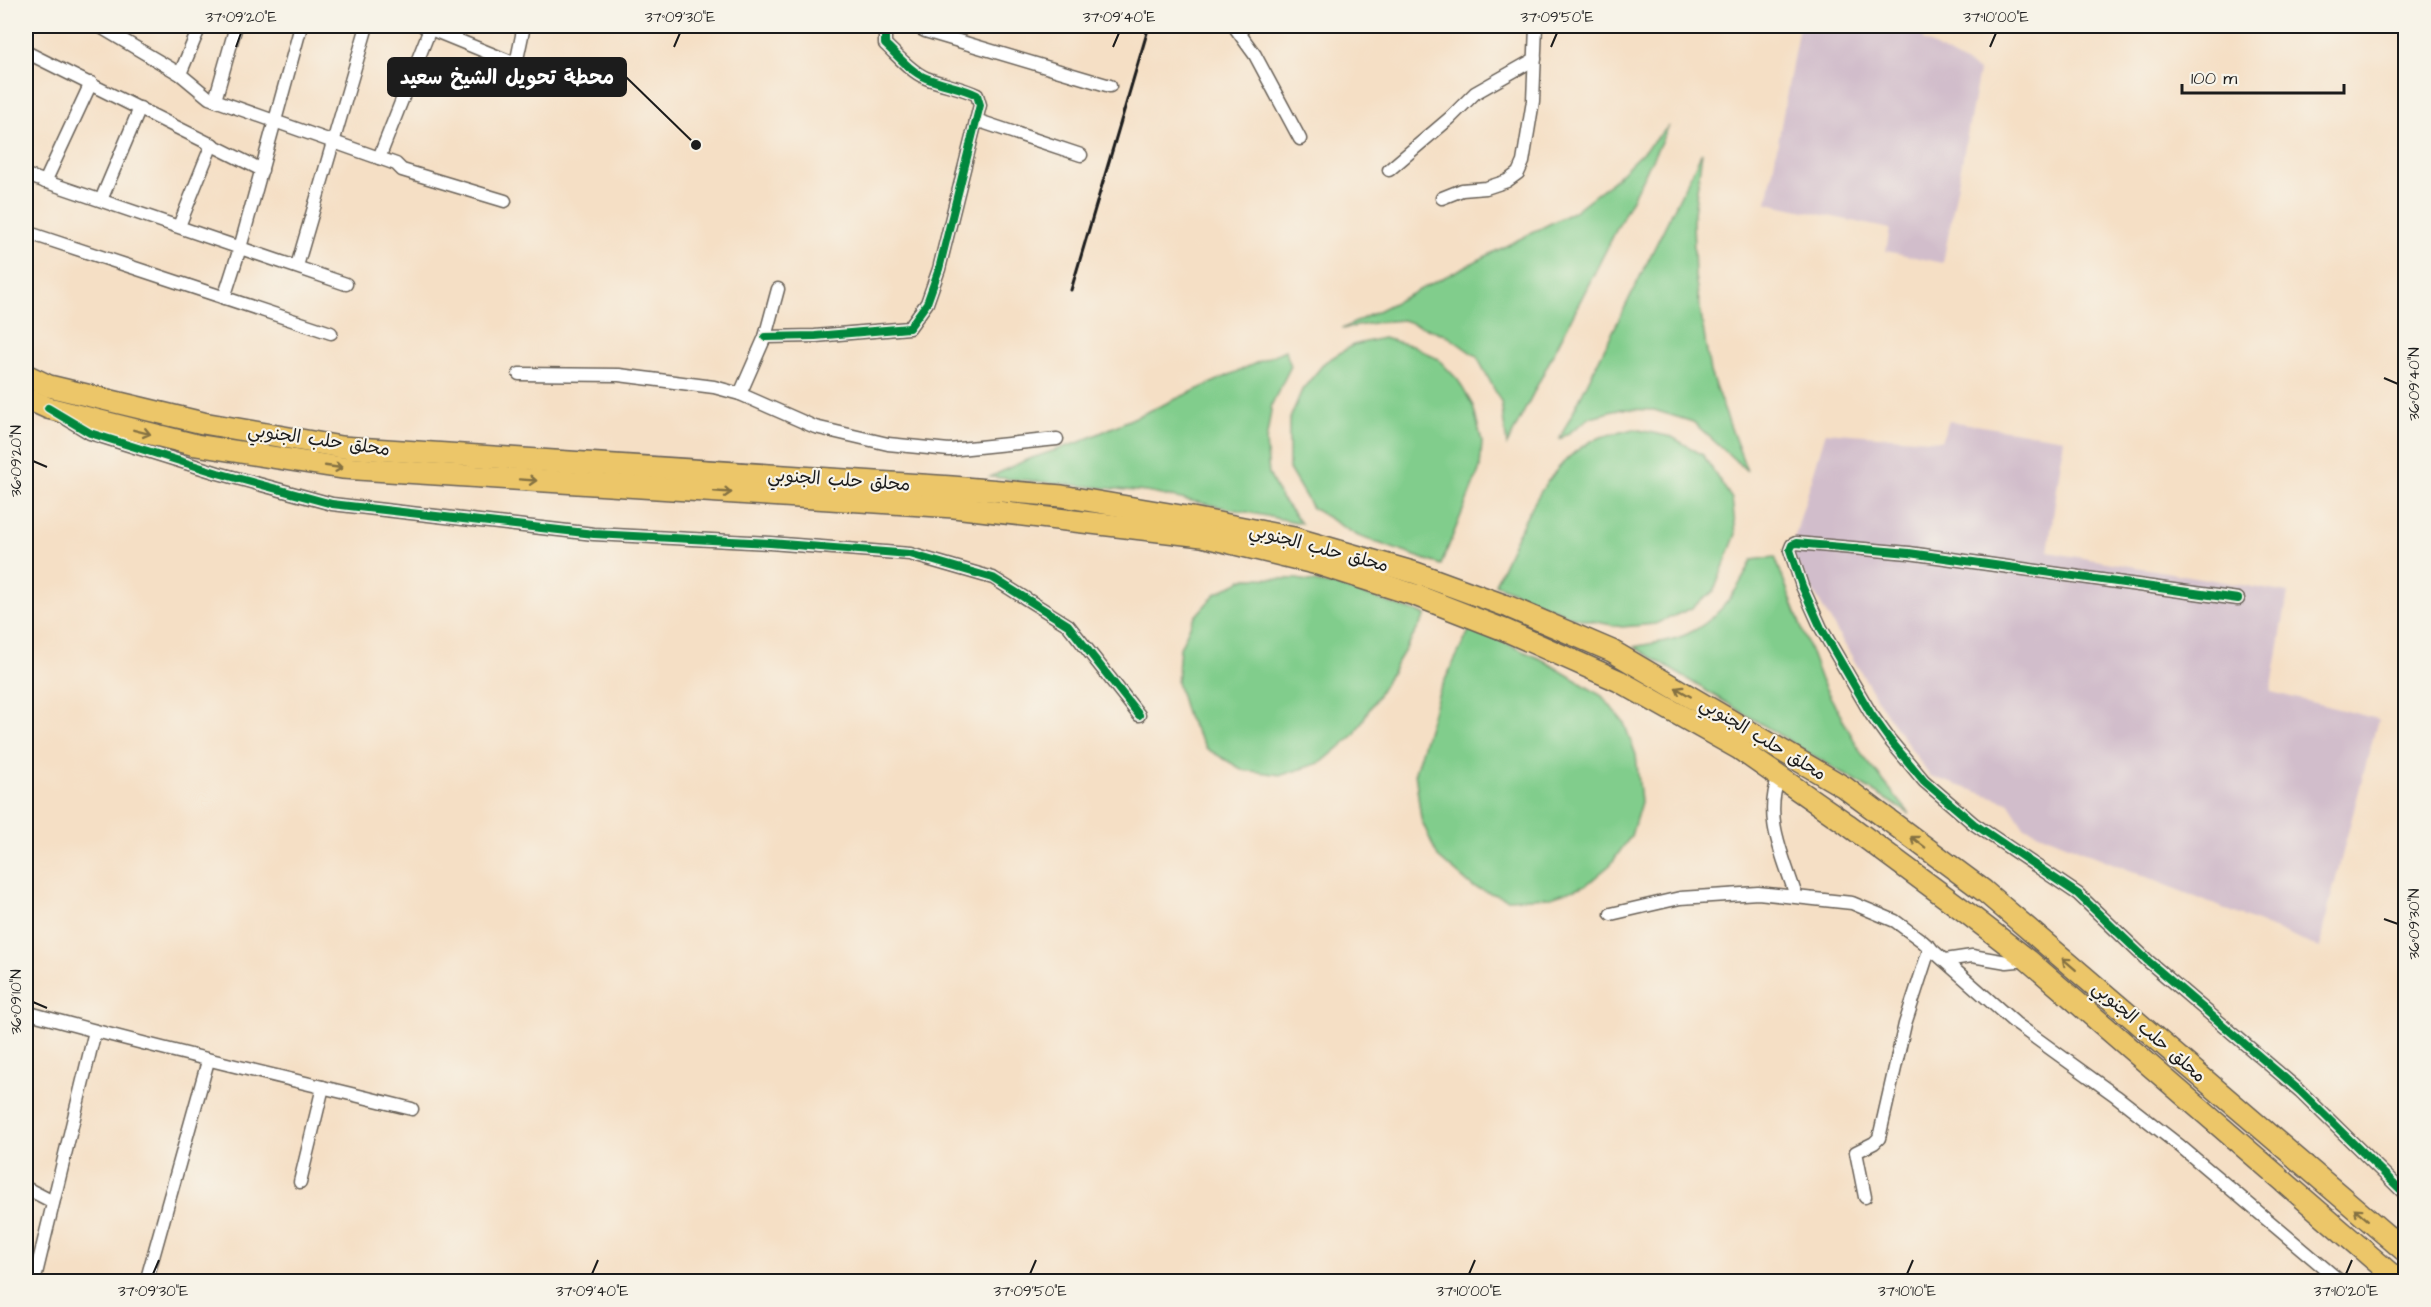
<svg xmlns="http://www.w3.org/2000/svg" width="2431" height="1307" font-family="'Architects Daughter','Playpen Sans Arabic',sans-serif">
<rect width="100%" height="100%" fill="#f7f3e8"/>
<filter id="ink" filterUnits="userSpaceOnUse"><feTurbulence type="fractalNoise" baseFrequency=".0167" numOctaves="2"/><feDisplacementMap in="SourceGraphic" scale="12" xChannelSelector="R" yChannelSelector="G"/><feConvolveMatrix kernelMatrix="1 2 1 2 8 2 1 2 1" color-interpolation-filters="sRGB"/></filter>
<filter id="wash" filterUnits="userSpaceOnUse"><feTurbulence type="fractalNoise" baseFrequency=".008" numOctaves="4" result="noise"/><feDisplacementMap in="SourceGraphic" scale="24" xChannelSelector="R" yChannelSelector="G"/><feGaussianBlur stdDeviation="1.35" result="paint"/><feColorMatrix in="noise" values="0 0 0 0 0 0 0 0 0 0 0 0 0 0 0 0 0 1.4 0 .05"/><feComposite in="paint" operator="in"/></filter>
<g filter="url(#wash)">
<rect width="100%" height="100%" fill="#f5dfc5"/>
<g fill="#d1bdcb">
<path d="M1797 26H1927L1923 40 1979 71 1943 263 1886 251 1890 229 1767 203 1799 26Z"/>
<path d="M1949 421 2064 439 2048 552 2288 593 2271 692 2378 719 2329 905 2320 948 2024 827 2008 802 1930 776 1881 706 1790 552 1826 432 1941 441Z"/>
</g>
<g fill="#81cd8c" stroke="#4e7454" stroke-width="1.5">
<path d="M1669 126 1507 445 1501 402 1477 357 1446 335 1403 320 1379 322 1342 329 1573 212 1613 181Z"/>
<path d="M1702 152 1693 221 1695 276 1710 372 1747 471 1693 422 1654 410 1621 409 1591 417 1559 440Z"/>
<path d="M1383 338 1414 346 1438 359 1458 380 1473 406 1482 442 1480 468 1441 565 1358 536 1312 508 1289 469V421L1302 390 1325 362 1353 345Z"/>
<path d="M1285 350 1291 366 1272 404 1266 442 1269 474 1281 498 1301 523 1146 492 990 477 1026 460 1080 442Z"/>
<path d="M1634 429 1672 437 1703 455 1732 499 1736 534 1714 591 1690 609 1655 624 1622 627 1572 617 1495 584C1518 535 1544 461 1598 438 1609 434 1623 432 1634 429Z"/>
<path d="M1775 557 1821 680 1863 756 1910 814 1634 647C1650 643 1670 642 1685 635 1718 621 1738 591 1752 560Z"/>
<path d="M1246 578 1297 579 1338 586 1426 615 1354 735 1322 762 1282 775 1243 770 1207 749 1187 717 1177 682 1180 648 1193 619 1215 594Z"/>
<path d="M1471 627 1543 660 1602 696 1624 723 1636 755 1641 802 1631 836 1610 865 1586 885 1551 897 1508 899 1473 887 1438 857 1421 819 1415 772 1439 692Z"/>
</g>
</g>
<g filter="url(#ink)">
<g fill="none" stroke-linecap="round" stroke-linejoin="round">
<defs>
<g id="street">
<path d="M99 26 180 74 209 98 396 164 402 170 505 201"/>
<path d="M423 26 516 64 524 26"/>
<path d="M915 26 925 31 1110 86"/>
<path d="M1234 26 1255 55 1300 139"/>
<path d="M26 52 262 170"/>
<path d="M180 74 200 26"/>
<path d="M215 100 236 26"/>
<path d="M976 120 1081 155"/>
<path d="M379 158 430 29"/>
<path d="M1389 170 1450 118 1475 93 1535 59"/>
<path d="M26 175 346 284"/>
<path d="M45 182 91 83"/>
<path d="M1442 198 1462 190 1486 188 1507 181 1518 173 1523 162 1533 101 1536 26"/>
<path d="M101 200 140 108"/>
<path d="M179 226 212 144"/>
<path d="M26 232 331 333"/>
<path d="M297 266 367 26"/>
<path d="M224 298 240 248 301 26"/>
<path d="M765 337 815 336 909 328 927 303 939 269 980 105 977 95C961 87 943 85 926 78 911 72 897 55 885 44V26"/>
<path d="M519 374 619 375 714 387 740 394 815 427 888 444 949 450 1057 439"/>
<path d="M740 394 765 337 778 289"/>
<path d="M67 419 90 433 218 473 332 504 594 534 770 543 910 554 993 578 1068 625 1139 715"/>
<path d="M2238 599 1909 553 1796 543 1792 545 1790 550 1802 586 1821 628 1871 714 1889 739 1924 781 1974 824 2078 894 2148 961 2300 1091 2406 1195"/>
<path d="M1779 777C1763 818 1783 855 1796 896"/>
<path d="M1611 914 1680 898 1758 893 1852 903 1895 921 1922 941 2015 1023 2116 1096 2180 1146 2341 1282"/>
<path d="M1945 960 1972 956 2007 962 2028 960"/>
<path d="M26 1012C153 1048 283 1077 412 1109"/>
<path d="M300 1182 323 1087"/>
<path d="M26 1188 53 1202"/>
<path d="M1865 1197 1856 1152 1874 1143 1879 1138 1905 1024 1930 947"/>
<path d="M34 1282 95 1031"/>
<path d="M146 1282 208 1061"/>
</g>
<g id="highway">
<path d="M26 375 49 386 203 423 341 447 952 487 1062 496 1187 517 1294 538 1416 573 1509 607 1612 651 1844 787 1984 891 2406 1252"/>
<path d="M26 398 48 408 196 445 342 468 954 507 1202 536 1318 564 1415 595 1507 631 1619 681 1738 748 1847 824 1967 913 2028 960 2400 1282"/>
</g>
</defs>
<use href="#street" stroke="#686057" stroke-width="15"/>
<use href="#highway" stroke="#686057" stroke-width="24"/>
<use href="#street" stroke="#fff" stroke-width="12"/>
<use href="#highway" stroke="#ecc669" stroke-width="21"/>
<path stroke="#1c1c1c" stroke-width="3" d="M1071 290 1149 26"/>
<defs>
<g id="cycleway">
<path d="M765 337 815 336 909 328 927 303 939 269 980 105 977 95C961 87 943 85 926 78 911 72 897 55 885 44V26"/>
<path d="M48 408 90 433 218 473 332 504 594 534 770 543 910 554 993 578 1068 625 1139 715"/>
<path d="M2238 599 1909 553 1796 543 1792 545 1790 550 1802 586 1821 628 1871 714 1889 739 1924 781 1974 824 2078 894 2148 961 2300 1091 2406 1195"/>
</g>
</defs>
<use href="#cycleway" stroke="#f7f3e8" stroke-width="11"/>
<use href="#cycleway" stroke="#00873e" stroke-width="8"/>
</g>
<defs><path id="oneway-shaft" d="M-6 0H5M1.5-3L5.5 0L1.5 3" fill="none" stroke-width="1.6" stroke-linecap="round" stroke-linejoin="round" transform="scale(1.5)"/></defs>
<g stroke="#847142">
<use href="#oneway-shaft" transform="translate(142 432) rotate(14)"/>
<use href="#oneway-shaft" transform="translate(334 467) rotate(8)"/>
<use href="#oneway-shaft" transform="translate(528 480) rotate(4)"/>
<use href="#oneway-shaft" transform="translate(723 492) rotate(4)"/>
<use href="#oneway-shaft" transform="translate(1683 692) rotate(-150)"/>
<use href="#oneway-shaft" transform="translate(1918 842) rotate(-143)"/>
<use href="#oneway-shaft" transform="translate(2069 964) rotate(-139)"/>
<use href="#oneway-shaft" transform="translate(2361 1214) rotate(-139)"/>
</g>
</g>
<path fill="none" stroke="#1c1c1c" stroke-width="2" d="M236 47 241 33M674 47 680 33M1113 47 1119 33M1551 47 1557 33M1990 47 1996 33M2384 378 2398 384M33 461 47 467M2384 919 2398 924M33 1002 47 1008M153 1274 159 1260M592 1274 598 1260M1030 1274 1036 1260M1469 1274 1475 1260M1907 1274 1913 1260M2346 1274 2352 1260"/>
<g text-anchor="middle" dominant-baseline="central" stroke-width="4.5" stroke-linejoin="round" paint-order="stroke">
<g font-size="18" fill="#1c1c1c" stroke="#f7f3e8">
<text transform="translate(319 440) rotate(8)">محلق حلب الجنوبي</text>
<text transform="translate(839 480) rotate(4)">محلق حلب الجنوبي</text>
<text transform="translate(1319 548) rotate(15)">محلق حلب الجنوبي</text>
<text transform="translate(1763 739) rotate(31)">محلق حلب الجنوبي</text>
<text transform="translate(2149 1032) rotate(41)">محلق حلب الجنوبي</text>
</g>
</g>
<path fill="none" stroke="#1c1c1c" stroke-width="2" d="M696 145L626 77"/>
<circle fill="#1c1c1c" stroke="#f7f3e8" stroke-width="2" cx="696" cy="145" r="6"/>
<rect fill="#1c1c1c" stroke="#1c1c1c" stroke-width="2" x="388" y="58" width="238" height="38" rx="6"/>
<g font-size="20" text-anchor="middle" font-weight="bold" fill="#fff">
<text x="507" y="84">محطة تحويل الشيخ سعيد</text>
</g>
<rect width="2431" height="1307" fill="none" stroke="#f7f3e8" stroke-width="66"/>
<path d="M2182 84v9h162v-9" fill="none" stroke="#1c1c1c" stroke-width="3"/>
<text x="2191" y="84" font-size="18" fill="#1c1c1c" stroke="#f7f3e8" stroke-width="4.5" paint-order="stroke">100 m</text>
<rect x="33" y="33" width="2365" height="1241" fill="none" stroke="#1c1c1c" stroke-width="2"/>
<g font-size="15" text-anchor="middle" fill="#1c1c1c">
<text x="241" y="22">37°09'20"E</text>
<text x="680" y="22">37°09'30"E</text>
<text x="1119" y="22">37°09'40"E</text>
<text x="1557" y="22">37°09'50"E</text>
<text x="1996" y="22">37°10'00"E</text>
<text transform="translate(2414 384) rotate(-90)" y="5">36°09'40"N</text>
<text transform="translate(16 461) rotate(-90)" y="5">36°09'20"N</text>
<text transform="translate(2414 924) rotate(-90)" y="5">36°09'30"N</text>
<text transform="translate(16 1002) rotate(-90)" y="5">36°09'10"N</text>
<text x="153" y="1296">37°09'30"E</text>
<text x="592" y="1296">37°09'40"E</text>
<text x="1030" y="1296">37°09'50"E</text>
<text x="1469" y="1296">37°10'00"E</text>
<text x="1907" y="1296">37°10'10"E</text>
<text x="2346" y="1296">37°10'20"E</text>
</g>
</svg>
